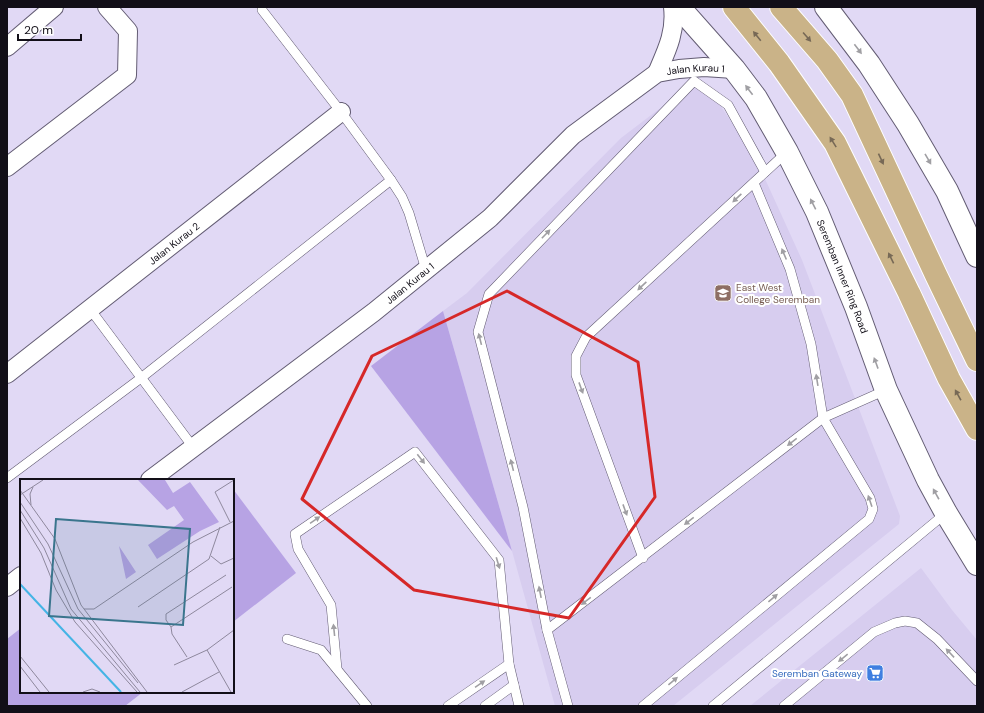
<svg xmlns="http://www.w3.org/2000/svg" width="984" height="713" font-family="'DM Sans',sans-serif">
<rect width="100%" height="100%" fill="#e1d9f5"/>
<g fill="#d7cdef">
<path d="M688 87 710 90 756 159 802 260 900 516 899 524 673 706H555L512 551 443 311 467 293 621 138Z"/>
<path d="M921 568 952 610 977 640V706H750Z"/>
</g>
<g fill="#b7a3e4">
<path d="M443 311 512 551 371 366Z"/>
<path d="M233 489 296 573 233 622Z"/>
<path d="M21 628V692H143L125 706H7V639Z"/>
</g>
<g fill="none" stroke-linecap="round" stroke-linejoin="round">
<defs>
<g id="service">
<path d="M262 10 341 112 391 180 402 197 409 213 426 270"/>
<path d="M90 309 193 447"/>
<path d="M7 478 141 378 391 180"/>
<path d="M643 558 576 375V356L586 337 787 152"/>
<path d="M547 630 823 418 886 390"/>
<path d="M287 639 321 650 367 706"/>
<path d="M337 669 331 605 298 549 295 534 415 452 499 560 509 664"/>
<path d="M448 706 509 664 519 706"/>
<path d="M485 706 514 685"/>
<path d="M568 706 547 630 523 507 478 332 489 294 694 81 728 105 765 172"/>
<path d="M643 706 869 519 873 509 870 498 823 418 811 344 790 269 754 183"/>
<path d="M713 706 946 513"/>
<path d="M784 706 874 632 895 623 905 621 917 623 937 639 977 681"/>
</g>
<g id="minor">
<path d="M7 47 54 7"/>
<path d="M657 73C667 50 676 32 673 7"/>
<path d="M7 167 127 75 128 31 107 7"/>
<path id="s1" d="M7 374 341 112"/>
<path id="s2" d="M150 480 374 312 490 218 573 135 657 73 679 69 704 67 734 69"/>
<path d="M7 587 21 576"/>
</g>
<g id="secondary">
<path id="s3" d="M679 7 734 69 756 98 787 152 817 212 856 307 886 390 928 480 946 513 977 564"/>
<path d="M826 7 869 64 908 124 947 191 977 256"/>
</g>
<g id="primary">
<path d="M734 7 779 63 835 143 909 293 949 379 977 429"/>
<path d="M781 7 827 60 852 95 936 275 977 360"/>
</g>
</defs>
<use href="#service" stroke="#635c73" stroke-width="10"/>
<use href="#minor" stroke="#635c73" stroke-width="20"/>
<use href="#secondary" stroke="#635c73" stroke-width="24"/>
<use href="#primary" stroke="#fff" stroke-width="24"/>
<use href="#service" stroke="#fff" stroke-width="9"/>
<use href="#minor" stroke="#fff" stroke-width="18"/>
<use href="#secondary" stroke="#fff" stroke-width="22"/>
<use href="#primary" stroke="#cab388" stroke-width="22"/>
</g>
<defs><path id="oneway-solid" d="M-6-.8H1V-3.2L6.5 0L1 3.2V.8H-6Z"/></defs>
<g fill="#776956">
<use href="#oneway-solid" transform="translate(757 36) rotate(-129)"/>
<use href="#oneway-solid" transform="translate(807 37) rotate(49)"/>
<use href="#oneway-solid" transform="translate(833 142) rotate(-122)"/>
<use href="#oneway-solid" transform="translate(881 159) rotate(65)"/>
<use href="#oneway-solid" transform="translate(891 258) rotate(-116)"/>
<use href="#oneway-solid" transform="translate(958 395) rotate(-119)"/>
</g>
<g fill="#a09fa3">
<use href="#oneway-solid" transform="translate(858 49) rotate(53)"/>
<use href="#oneway-solid" transform="translate(749 90) rotate(-127)"/>
<use href="#oneway-solid" transform="translate(928 159) rotate(60)"/>
<use href="#oneway-solid" transform="translate(737 198) rotate(137)"/>
<use href="#oneway-solid" transform="translate(813 204) rotate(-117)"/>
<use href="#oneway-solid" transform="translate(546 234) rotate(-46)"/>
<use href="#oneway-solid" transform="translate(784 254) rotate(-113)"/>
<use href="#oneway-solid" transform="translate(642 286) rotate(137)"/>
<use href="#oneway-solid" transform="translate(480 339) rotate(-104)"/>
<use href="#oneway-solid" transform="translate(876 363) rotate(-110)"/>
<use href="#oneway-solid" transform="translate(817 380) rotate(-99)"/>
<use href="#oneway-solid" transform="translate(581 388) rotate(70)"/>
<use href="#oneway-solid" transform="translate(792 442) rotate(142)"/>
<use href="#oneway-solid" transform="translate(421 459) rotate(52)"/>
<use href="#oneway-solid" transform="translate(512 465) rotate(-104)"/>
<use href="#oneway-solid" transform="translate(936 494) rotate(-119)"/>
<use href="#oneway-solid" transform="translate(870 501) rotate(-109)"/>
<use href="#oneway-solid" transform="translate(625 510) rotate(70)"/>
<use href="#oneway-solid" transform="translate(315 520) rotate(-34)"/>
<use href="#oneway-solid" transform="translate(689 521) rotate(142)"/>
<use href="#oneway-solid" transform="translate(498 563) rotate(73)"/>
<use href="#oneway-solid" transform="translate(540 592) rotate(-101)"/>
<use href="#oneway-solid" transform="translate(773 598) rotate(-40)"/>
<use href="#oneway-solid" transform="translate(586 601) rotate(143)"/>
<use href="#oneway-solid" transform="translate(334 630) rotate(-96)"/>
<use href="#oneway-solid" transform="translate(950 653) rotate(-133)"/>
<use href="#oneway-solid" transform="translate(843 658) rotate(141)"/>
<use href="#oneway-solid" transform="translate(673 681) rotate(-40)"/>
<use href="#oneway-solid" transform="translate(480 684) rotate(-34)"/>
</g>
<path fill="none" stroke="#d62828" stroke-width="3" stroke-linejoin="round" d="M507 291 638 362 655 497 569 618 414 590 302 499 372 356Z"/>
<defs>
<symbol id="university-square" viewBox="-11 -11 22 22"><rect x="-9" y="-9" width="18" height="18" rx="4" fill="#8d6e63" stroke="#fff"/><path d="M0-5L7-2L0 1L-7-2ZM-4 1L0 2.5L4 1V4Q0 6-4 4Z" fill="#fff"/></symbol>
<symbol id="supermarket-square" viewBox="-11 -11 22 22"><rect x="-9" y="-9" width="18" height="18" rx="4" fill="#3f7fe0" stroke="#fff"/><path d="M-6-5.5h2.5l.6 2H6L4.5 2H-2.5L-4.4-4H-6ZM-1.5 3.2a1.3 1.3 0 1 0 .1 0ZM3 3.2a1.3 1.3 0 1 0 .1 0Z" fill="#fff"/></symbol>
</defs>
<g fill-rule="evenodd">
<use href="#university-square" x="713" y="283" width="20" height="20"/>
<use href="#supermarket-square" x="865" y="663" width="20" height="20"/>
</g>
<g text-anchor="middle" dominant-baseline="central" stroke-width="4" stroke-linejoin="round" paint-order="stroke">
<g font-size="10" fill="#120f18" stroke="#fff">
<text stroke="none"><textPath href="#s2" startOffset="690">Jalan Kurau 1</textPath></text>
<text stroke="none"><textPath href="#s1" startOffset="212">Jalan Kurau 2</textPath></text>
<text stroke="none"><textPath href="#s3" startOffset="318">Seremban Inner Ring Road</textPath></text>
<text stroke="none"><textPath href="#s2" startOffset="326">Jalan Kurau 1</textPath></text>
</g>
<g font-size="10" fill="#785e54" stroke="#fff" text-anchor="start">
<text x="736" y="287">East West<tspan x="736" dy="12">College Seremban</tspan></text>
</g>
<g font-size="10" fill="#366cbe" stroke="#fff" text-anchor="end">
<text x="862" y="673">Seremban Gateway</text>
</g>
</g>
<g transform="translate(20 479)">
<rect width="214" height="214" fill="#e1d9f5"/>
<path d="M118 1H145L153 14 170 3 199 43 180 52 137 80 128 66 164 41 154 27 147 31ZM99 67 116 93 106 100Z" fill="#b7a3e4"/>
<path fill="none" stroke="#44b4e5" stroke-width="2" d="M0 105 101 213"/>
<path fill="none" stroke="#8e889d" stroke-width="1" d="M0 11 35 60 61 126 127 213M0 16 23 1M0 23 28 65 58 130 118 204M11 26 10 15 13 8M0 31 24 69 51 130 120 213M0 39 21 74 36 111 55 143 117 213M210 43 195 13 214 1M191 77 201 85 214 79M118 128 189 80 200 48M64 130H74L173 63 214 42M151 148 146 141V135L206 96M187 171 211 213M0 177 29 213M167 178 152 155 151 148 212 108M154 186 187 171 214 151M0 187 20 213M63 213 72 210 80 213M162 213 199 193"/>
<path fill="#3a758d" fill-opacity="0.15" stroke="#3a758d" stroke-width="2" d="M36 40 170 50 163 146 29 137Z"/>
<rect width="214" height="214" fill="none" stroke="#120f18" stroke-width="2"/>
</g>
<rect width="984" height="713" fill="none" stroke="#120f18" stroke-width="16"/>
<path d="M18 34v6h63v-6" fill="none" stroke="#120f18" stroke-width="2"/>
<text x="24" y="34" font-size="12" fill="#120f18" stroke="#ffffff" stroke-width="3" paint-order="stroke">20 m</text>
</svg>
